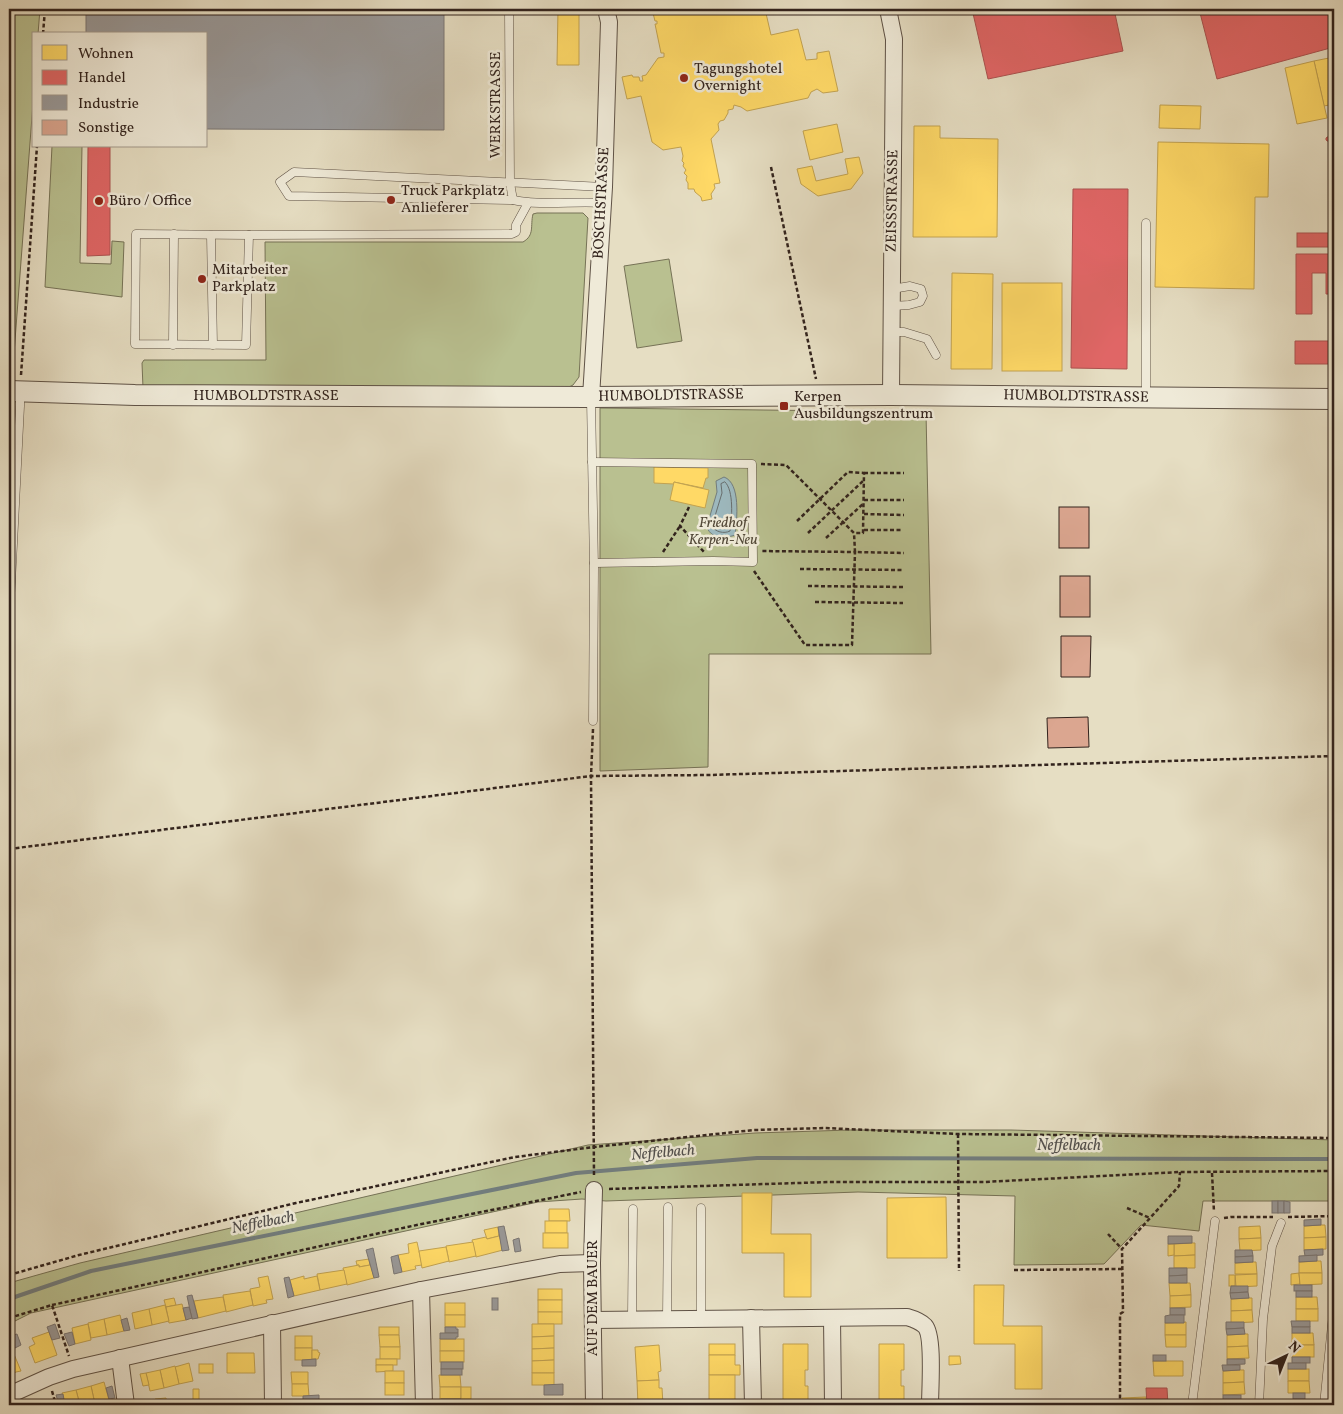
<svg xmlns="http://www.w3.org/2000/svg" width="1343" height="1414" font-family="Vollkorn,serif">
<rect width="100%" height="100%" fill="#e6dec3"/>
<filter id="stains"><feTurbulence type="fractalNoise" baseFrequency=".004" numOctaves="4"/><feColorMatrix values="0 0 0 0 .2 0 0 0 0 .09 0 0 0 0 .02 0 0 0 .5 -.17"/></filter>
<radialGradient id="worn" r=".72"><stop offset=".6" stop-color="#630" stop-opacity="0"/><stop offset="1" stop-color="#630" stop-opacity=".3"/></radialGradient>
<g fill="#b9c090" stroke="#767256">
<path d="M9 9H40L38 34H34V90L12 380 9 381Z"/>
<path d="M52 146H82L80 263 111 264 112 241 124 242 122 297 45 287Z"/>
<path d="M537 213H583L588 218 579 377 573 385 563 390 143 388 142 363 144 360H266L265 242H523C535 235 530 226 533 214Z"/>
<path d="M669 259 682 341 637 348 624 266Z"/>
<path d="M600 408 926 412 931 654H709L708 767 600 771Z"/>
<path d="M850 1130H1011L1334 1140V1201H1203L1199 1231 1141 1225 1104 1264 1014 1265 1015 1196 858 1192 606 1201 582 1199 538 1202 31 1313 9 1324V1283L80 1263 588 1145 755 1133Z"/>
</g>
<path fill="#9db9bf" stroke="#727d7e" d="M724 477C741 483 737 520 735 535 724 539 709 538 707 526L717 492 716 481Z"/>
<g fill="#ffd966" stroke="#c2a250">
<path d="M558 9H579V65H557Z"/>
<path d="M652 9H765L771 35 798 29 806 60 817 59V53L829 51 838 91 823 93 817 89 811 92 808 98 747 111 741 107 734 105 733 109 728 110V113L724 120 720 121 718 124 719 130 711 139 720 183 714 184 715 188 711 194 712 199 702 201 701 197 695 192 694 189H688V183L686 180 687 176 684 173 686 170 683 166 684 163 682 161 683 156 681 147 663 150 652 142 641 96 627 99 622 77 632 75 633 77H639L640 81H643L642 76 646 75 658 58 664 57V53H661L655 24H657V21H655Z"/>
<path d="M1334 57V104L1324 106 1314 61Z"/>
<path d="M1314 61 1327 118 1297 124 1285 68Z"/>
<path d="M1160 105 1201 106 1200 129 1159 128Z"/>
<path d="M837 124 843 152 810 160 803 131Z"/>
<path d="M914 126H940V138L998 139 997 237H913Z"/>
<path d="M1158 142 1269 144 1268 197H1255L1254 289 1155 287Z"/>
<path d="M859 157 863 173 851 189 818 196 801 184 797 169 812 166 816 181 848 174 845 159Z"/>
<path d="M952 273 993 274 992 369H951Z"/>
<rect x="1002" y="283" width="60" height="88"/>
<path d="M654 467 708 468V478H706L703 488 674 482V484L654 483Z"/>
<path d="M674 482 709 490 705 508 670 500Z"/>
<path d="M742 1193H772L771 1234H811V1297H784V1253H742Z"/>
<path d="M946 1197 947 1258H887V1198Z"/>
<path d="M549 1209H569L570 1221H549Z"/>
<rect x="545" y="1221" width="22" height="12"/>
<path d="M1321 1225H1325L1326 1237 1304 1238V1226Z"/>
<path d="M1260 1226 1261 1238 1239 1239V1227Z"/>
<path d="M498 1227 499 1236 487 1239 484 1230Z"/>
<rect x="543" y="1233" width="25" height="15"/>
<path d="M499 1234 503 1250 476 1257 472 1240 486 1237 487 1239 499 1236Z"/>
<path d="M1326 1237V1249L1304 1250V1238Z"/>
<path d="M1261 1238V1250L1240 1251 1239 1239Z"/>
<path d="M417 1242 422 1265 415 1266 416 1269 402 1272 398 1255 409 1253 408 1244Z"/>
<path d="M473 1242 476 1256 449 1262 446 1246Z"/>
<path d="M1192 1243H1195V1255L1174 1256V1244Z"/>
<path d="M1168 1244H1174V1255L1168 1256Z"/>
<path d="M446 1247 449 1261 422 1268 419 1251Z"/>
<path d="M1195 1255V1268H1174V1256Z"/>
<path d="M369 1259 370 1265 359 1267V1265H357L356 1261Z"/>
<path d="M1317 1261H1321L1322 1273H1299V1262Z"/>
<path d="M370 1262 374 1278 347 1285 343 1268 359 1265V1267L370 1265Z"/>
<path d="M1253 1262H1256L1257 1274H1235V1263Z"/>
<path d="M344 1270 347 1284 320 1290 317 1274Z"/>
<path d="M1299 1273 1300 1284 1291 1285V1274Z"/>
<path d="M1299 1273H1322V1284L1300 1285Z"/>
<path d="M1257 1274V1286L1236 1287 1235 1275Z"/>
<rect x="1229" y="1275" width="6" height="11"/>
<path d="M268 1276 273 1299 266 1300 267 1303 253 1306 250 1289 260 1287 258 1278Z"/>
<path d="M304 1276V1279L317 1276 320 1290 294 1296 290 1280Z"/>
<path d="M1169 1283H1190L1191 1295 1170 1296Z"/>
<path d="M974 1285H1004L1003 1326H1042V1389H1015V1344H974Z"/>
<rect x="538" y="1289" width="24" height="11"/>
<path d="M250 1291 253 1305 226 1312 223 1295Z"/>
<path d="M1191 1295V1307L1170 1308V1296Z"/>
<path d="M223 1297 226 1311 198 1318 194 1301Z"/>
<path d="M1296 1297H1317L1318 1309H1296Z"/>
<path d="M174 1298 176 1305 166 1307 164 1300Z"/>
<path d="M1249 1298H1252V1310L1231 1311V1299Z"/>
<rect x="538" y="1300" width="24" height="12"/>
<rect x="445" y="1303" width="20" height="12"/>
<path d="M182 1304 186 1320 169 1323 166 1307Z"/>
<path d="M165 1305 169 1321 152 1325 149 1309Z"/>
<path d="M149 1309 152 1325 135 1329 132 1313Z"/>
<rect x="1296" y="1309" width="22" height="12"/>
<path d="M1252 1310 1253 1322 1231 1323V1311Z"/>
<rect x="538" y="1312" width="24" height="12"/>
<path d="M120 1315 124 1331 107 1335 104 1319Z"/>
<rect x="445" y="1315" width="20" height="12"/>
<path d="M104 1319 107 1335 91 1338 88 1323Z"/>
<path d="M1186 1322V1335H1165V1323Z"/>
<path d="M88 1324 91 1340 75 1344 72 1328Z"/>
<path d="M532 1324H554V1336L532 1337Z"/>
<rect x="379" y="1327" width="20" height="8"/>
<path d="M49 1332 57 1355 35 1363 29 1347 35 1344 32 1338Z"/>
<path d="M1292 1333H1313L1314 1345H1292Z"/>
<path d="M1245 1334H1248V1346L1227 1347V1335Z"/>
<path d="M379 1335H399L400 1347H380Z"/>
<path d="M1165 1335H1186V1347H1166Z"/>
<rect x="295" y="1336" width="17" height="12"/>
<path d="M554 1336V1348L532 1349V1337Z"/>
<rect x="440" y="1339" width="24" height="12"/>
<rect x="709" y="1344" width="26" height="11"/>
<path d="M783 1344H808V1370H805V1386H808V1405H783Z"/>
<path d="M879 1344H904V1370H901V1386H904V1405H879Z"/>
<path d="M659 1345 661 1371 658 1372 659 1380 637 1381 635 1347Z"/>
<rect x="1292" y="1345" width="22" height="12"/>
<path d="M1248 1346 1249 1358 1227 1359V1347Z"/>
<path d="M11 1347 21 1371 16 1372 9 1376V1348Z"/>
<rect x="380" y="1347" width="20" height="12"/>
<rect x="295" y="1348" width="17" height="12"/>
<path d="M554 1348V1360L532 1361V1349Z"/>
<path d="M312 1350H318V1352L320 1353 318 1359H312Z"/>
<rect x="440" y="1351" width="24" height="11"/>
<path d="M227 1353H254L255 1373H227Z"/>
<path d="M709 1355H735V1365H740V1375H709Z"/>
<path d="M949 1356H960L961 1364 949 1365Z"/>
<rect x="376" y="1359" width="21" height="6"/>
<path d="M554 1360V1373H532V1361Z"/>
<path d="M1153 1361H1183V1376H1154Z"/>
<path d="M189 1363 193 1381 179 1384 175 1367Z"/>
<rect x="199" y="1364" width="14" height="9"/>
<path d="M376 1365H393V1371L376 1372Z"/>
<path d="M175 1366 179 1384 164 1388 160 1370Z"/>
<rect x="1288" y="1369" width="21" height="12"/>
<path d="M160 1370 164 1388 150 1391 146 1373Z"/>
<path d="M1240 1370H1244V1382L1223 1383V1371Z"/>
<rect x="385" y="1371" width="19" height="12"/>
<path d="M291 1372H308V1384H292Z"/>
<path d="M146 1373 149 1385 143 1386 140 1374Z"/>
<rect x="532" y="1373" width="22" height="12"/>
<path d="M439 1375H460L461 1387H440Z"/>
<rect x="709" y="1375" width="26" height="30"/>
<path d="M659 1380V1388H662L663 1405H638L637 1381Z"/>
<path d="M1288 1381H1309L1310 1393H1288Z"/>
<path d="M104 1382 109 1400 95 1404 91 1386Z"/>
<path d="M1244 1382 1245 1394 1223 1395V1383Z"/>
<rect x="385" y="1383" width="19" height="12"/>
<path d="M292 1384H308L309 1396H292Z"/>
<path d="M91 1386 95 1404 80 1405 76 1390Z"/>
<rect x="440" y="1387" width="21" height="12"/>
<rect x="461" y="1387" width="10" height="12"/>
<path d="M193 1389H199V1400L193 1401Z"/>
<path d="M76 1390 80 1405H65L62 1393Z"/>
<path d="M1146 1397 1147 1405H1122V1398Z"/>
<path d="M166 1398 167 1404 155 1405V1399Z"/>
<rect x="535" y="1401" width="29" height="4"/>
</g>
<g fill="#e06666" stroke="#ac5250">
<path d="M972 9H1114L1123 51 988 79Z"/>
<path d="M1199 9H1334V47L1217 79Z"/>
<path d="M1329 129H1334V152H1329V142L1326 140V138L1329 136Z"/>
<path d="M88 146H110V255L87 256Z"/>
<path d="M1073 189H1128L1127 369 1071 368Z"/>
<rect x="1297" y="233" width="37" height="14"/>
<path d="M1296 254H1334V294H1326V273H1312V314H1296Z"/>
<path d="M1329 338H1334V364H1295V341H1329Z"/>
<path d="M1146 1388H1167L1168 1405H1147Z"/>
</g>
<g fill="#999" stroke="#7a7674">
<path d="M86 9H444V130L206 129V34H86Z"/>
<rect x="1272" y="1201" width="6" height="12"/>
<rect x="1278" y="1201" width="6" height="12"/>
<path d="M1284 1201 1290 1202V1213H1284Z"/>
<path d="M1321 1219V1225L1304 1226V1220Z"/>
<path d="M504 1226 509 1250 502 1251 498 1227Z"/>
<path d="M1168 1236H1192V1243L1168 1244Z"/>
<path d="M519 1238 521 1251 515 1252 513 1240Z"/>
<path d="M373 1248 379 1277 374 1278 366 1250Z"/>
<path d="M1323 1249V1255L1305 1256 1304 1250Z"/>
<path d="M1235 1250H1252L1253 1256 1235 1257Z"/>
<path d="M398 1255 402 1272 394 1274 391 1257Z"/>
<path d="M1317 1255V1261L1299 1262V1256Z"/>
<path d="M1253 1256V1262L1235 1263V1257Z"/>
<path d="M1169 1268H1187V1275L1169 1276Z"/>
<path d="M1187 1275V1283H1169V1276Z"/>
<path d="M289 1277 294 1296 288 1298 284 1278Z"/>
<rect x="1294" y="1285" width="18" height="6"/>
<path d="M1231 1286H1248V1292L1230 1293Z"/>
<rect x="1296" y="1291" width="16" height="6"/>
<path d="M1248 1292 1249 1298 1231 1299 1230 1293Z"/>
<path d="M192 1295 198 1318 192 1319 187 1296Z"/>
<rect x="492" y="1298" width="6" height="12"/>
<path d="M189 1307 192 1318 186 1320 183 1308Z"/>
<rect x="1170" y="1308" width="15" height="7"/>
<path d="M1170 1315H1184V1323H1165V1316Z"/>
<path d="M127 1318 130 1330 124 1331 121 1320Z"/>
<path d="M1291 1321H1310V1327H1292Z"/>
<path d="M1226 1322H1244V1328L1226 1329Z"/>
<path d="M55 1324 60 1338 52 1340 47 1327Z"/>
<path d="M445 1327H456V1329H458V1333H445Z"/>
<rect x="1292" y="1327" width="18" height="6"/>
<path d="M1244 1328 1245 1334 1227 1335 1226 1329Z"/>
<path d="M72 1332 75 1344 69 1346 64 1334Z"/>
<path d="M440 1333H458V1337H456V1339H440Z"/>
<path d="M17 1334 21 1345 15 1348 10 1336Z"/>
<rect x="1153" y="1355" width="13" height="6"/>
<rect x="1292" y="1357" width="18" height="6"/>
<path d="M316 1359V1366H302V1360Z"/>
<path d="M1227 1359H1245V1364L1227 1365Z"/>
<rect x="441" y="1362" width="22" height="7"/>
<rect x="1288" y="1363" width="18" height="6"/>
<path d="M1222 1365H1240V1370L1223 1371Z"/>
<rect x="441" y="1369" width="21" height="6"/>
<path d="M563 1384V1395H544V1385Z"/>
<path d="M112 1386 115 1398 109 1399 106 1388Z"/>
<rect x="1293" y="1393" width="12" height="6"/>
<path d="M63 1394 65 1405H59L56 1395Z"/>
<path d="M319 1395V1402H303V1396Z"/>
<rect x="1223" y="1395" width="18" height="6"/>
<path d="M441 1399H461V1405H440Z"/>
</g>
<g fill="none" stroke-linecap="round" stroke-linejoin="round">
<path stroke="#686e6e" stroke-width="1" d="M725 482C734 490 732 519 730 531 724 534 715 532 712 526L722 493 721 484Z"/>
<path stroke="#727d7e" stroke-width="4" d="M9 1299 91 1271 576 1173 757 1158 1334 1159"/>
</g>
<g fill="#dba690" stroke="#32231d">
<rect x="1059" y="507" width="30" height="41"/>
<rect x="1060" y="576" width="30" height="41"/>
<path d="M1061 636H1091L1090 677H1061Z"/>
<path d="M1088 717 1089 747 1048 748 1047 718Z"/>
</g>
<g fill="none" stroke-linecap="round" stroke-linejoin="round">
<defs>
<g id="service">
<path d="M509 9 510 183 513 200"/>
<path d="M1333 110H1334"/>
<path d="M603 203C573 201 542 206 513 200L289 196 280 182 294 172 604 187"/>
<path d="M1146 223V395"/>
<path d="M136 234 249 235 246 345 135 344Z"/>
<path d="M211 235 213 345"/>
<path d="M249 235 512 234 516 232V225L528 203"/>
<path d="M892 306 909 305 920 302 923 296 921 289 910 286 892 289"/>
<path d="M891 332H904L927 339 936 355"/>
<path d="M173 345 174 234"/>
<path d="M591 399 594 568 593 721"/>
<path d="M592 462 752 464 753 562 713 561 594 563"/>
<path d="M9 622 20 406V392"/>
<path d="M632 1319 633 1209"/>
<path d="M667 1319 668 1207"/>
<path d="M701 1319V1208"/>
<path d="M1192 1405 1215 1221"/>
<path d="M1259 1405 1263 1319 1272 1246 1281 1223"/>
<path d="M1324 1405 1334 1305"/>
</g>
<g id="minor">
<path d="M888 9 894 39 891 395"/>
<path d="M591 397 604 187 609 22 606 9"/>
<path d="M594 1190 592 1263 594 1405"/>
<path d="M421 1290 424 1405"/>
<path d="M751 1318 753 1405"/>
<path d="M832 1318 833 1405"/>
<path d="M593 1320 907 1317C914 1319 920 1321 925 1326 934 1336 930 1390 930 1405"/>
<path d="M272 1323 273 1405"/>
<path d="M120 1358 126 1405"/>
<path d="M9 1395 49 1377 73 1369 421 1290 560 1264 592 1263"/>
</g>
<path id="tertiary" d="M9 391 135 395 591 397 891 395 1334 399"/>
</defs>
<use href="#service" stroke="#5f5246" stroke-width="9"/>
<use href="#minor" stroke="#5f5246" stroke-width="18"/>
<use href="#tertiary" stroke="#5f5246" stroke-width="22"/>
<g stroke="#32231d" stroke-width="2.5" stroke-dasharray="4 2.5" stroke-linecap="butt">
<path d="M43 34 45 9"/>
<path d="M771 167 816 379"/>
<path d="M21 375 37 146"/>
<path d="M761 464 786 465 854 533 855 552 904 553"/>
<path d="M864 473H904"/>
<path d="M864 500H904"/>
<path d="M689 507 680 526 704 552"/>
<path d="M864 514 904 515"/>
<path d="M797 521 848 472 864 473 863 533H854"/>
<path d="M864 530H903"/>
<path d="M808 533 864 480"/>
<path d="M826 538 864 503"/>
<path d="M663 552 680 526"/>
<path d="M800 569 903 570"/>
<path d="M754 571 805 645H852L855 552 761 551"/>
<path d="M808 586 903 587"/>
<path d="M815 602 903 603"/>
<path d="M593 729 591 776 594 1176"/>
<path d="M9 849 591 776 709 775 1334 756"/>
<path d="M958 1134 959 1271"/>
<path d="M1212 1173 1214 1212"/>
<path d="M609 1189 829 1182H984L1180 1172 1334 1171"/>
<path d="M1127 1208 1150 1218"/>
<path d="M1288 1217 1334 1216"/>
<path d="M1224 1218 1231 1217H1273"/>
<path d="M1108 1234 1122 1249"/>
<path d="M1014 1270 1122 1269"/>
<path d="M9 1275 79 1255 296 1203 515 1157 594 1147 754 1130 824 1128 958 1134 1334 1138"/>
<path d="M52 1305 412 1226 581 1192"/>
<path d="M9 1318 52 1305 69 1356"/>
<path d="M52 1391 56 1405"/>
<path d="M1120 1405V1314L1123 1312 1122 1249 1179 1186 1180 1172"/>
</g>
<use href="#service" stroke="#efead8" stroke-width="8"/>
<use href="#minor" stroke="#efead8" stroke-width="16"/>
<use href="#tertiary" stroke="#efead8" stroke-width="20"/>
</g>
<g fill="#8f2418" stroke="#efead8" stroke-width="2">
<circle cx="684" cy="78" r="5"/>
<circle cx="391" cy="200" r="5"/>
<circle cx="99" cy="201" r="5"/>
<circle cx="202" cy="279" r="5"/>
<rect x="779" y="401" width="10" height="10" rx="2.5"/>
</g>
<g text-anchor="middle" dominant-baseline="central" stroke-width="5" stroke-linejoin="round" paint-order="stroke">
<g font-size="15" fill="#32231d" stroke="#efead8" text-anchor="start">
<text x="694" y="69">Tagungshotel<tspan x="694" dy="17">Overnight</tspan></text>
<text x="401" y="191">Truck Parkplatz<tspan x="401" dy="17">Anlieferer</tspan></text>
<text x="109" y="201">Büro / Office</text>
<text x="212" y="270">Mitarbeiter<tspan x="212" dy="17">Parkplatz</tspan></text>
<text x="794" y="397">Kerpen<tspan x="794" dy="17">Ausbildungszentrum</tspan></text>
</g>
<g font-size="15" fill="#32231d" stroke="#efead8">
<text transform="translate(496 105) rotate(-90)">WERKSTRASSE</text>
<text transform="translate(893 201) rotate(-89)">ZEISSSTRASSE</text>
<text transform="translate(602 203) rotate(-87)">BOSCHSTRASSE</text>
<text x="266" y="396">HUMBOLDTSTRASSE</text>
<text transform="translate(671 396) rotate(-1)">HUMBOLDTSTRASSE</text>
<text transform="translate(1076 397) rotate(1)">HUMBOLDTSTRASSE</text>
<text transform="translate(593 1298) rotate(-90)">AUF DEM BAUER</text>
</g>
<g font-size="15" font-style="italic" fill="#544a3a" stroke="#efead8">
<text x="723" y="523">Friedhof<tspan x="723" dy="17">Kerpen-Neu</tspan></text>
</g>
<g font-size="16" font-style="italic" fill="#52504e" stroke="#efead8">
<text x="1069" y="1146">Neffelbach</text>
<text transform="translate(663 1153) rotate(-5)">Neffelbach</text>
<text transform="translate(263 1223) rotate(-11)">Neffelbach</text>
</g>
</g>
<rect width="1343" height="1414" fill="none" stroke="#e6dec3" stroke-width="30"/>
<rect x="10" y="10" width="1323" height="1394" fill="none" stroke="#32231d" stroke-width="2.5"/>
<rect x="15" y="15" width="1313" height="1384" fill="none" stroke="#32231d"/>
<rect x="32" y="32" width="175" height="115" fill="#efead8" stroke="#a39a8d"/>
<rect x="42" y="45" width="25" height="15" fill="#ffd966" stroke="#a39a8d"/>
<text x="78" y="58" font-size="15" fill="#32231d">Wohnen</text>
<rect x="42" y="70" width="25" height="15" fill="#e06666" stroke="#a39a8d"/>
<text x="78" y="82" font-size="15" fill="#32231d">Handel</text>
<rect x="42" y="95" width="25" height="15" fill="#999999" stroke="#a39a8d"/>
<text x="78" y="108" font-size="15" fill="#32231d">Industrie</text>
<rect x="42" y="120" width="25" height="15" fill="#dba690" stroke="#a39a8d"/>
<text x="78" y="132" font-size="15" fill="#32231d">Sonstige</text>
<g transform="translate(1286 1356) rotate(43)" stroke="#efead8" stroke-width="4" paint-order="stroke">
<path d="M0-4L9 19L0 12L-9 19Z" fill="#32231d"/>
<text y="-8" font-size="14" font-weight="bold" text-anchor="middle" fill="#32231d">N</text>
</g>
<rect width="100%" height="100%" filter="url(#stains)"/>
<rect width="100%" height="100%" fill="url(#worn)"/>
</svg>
